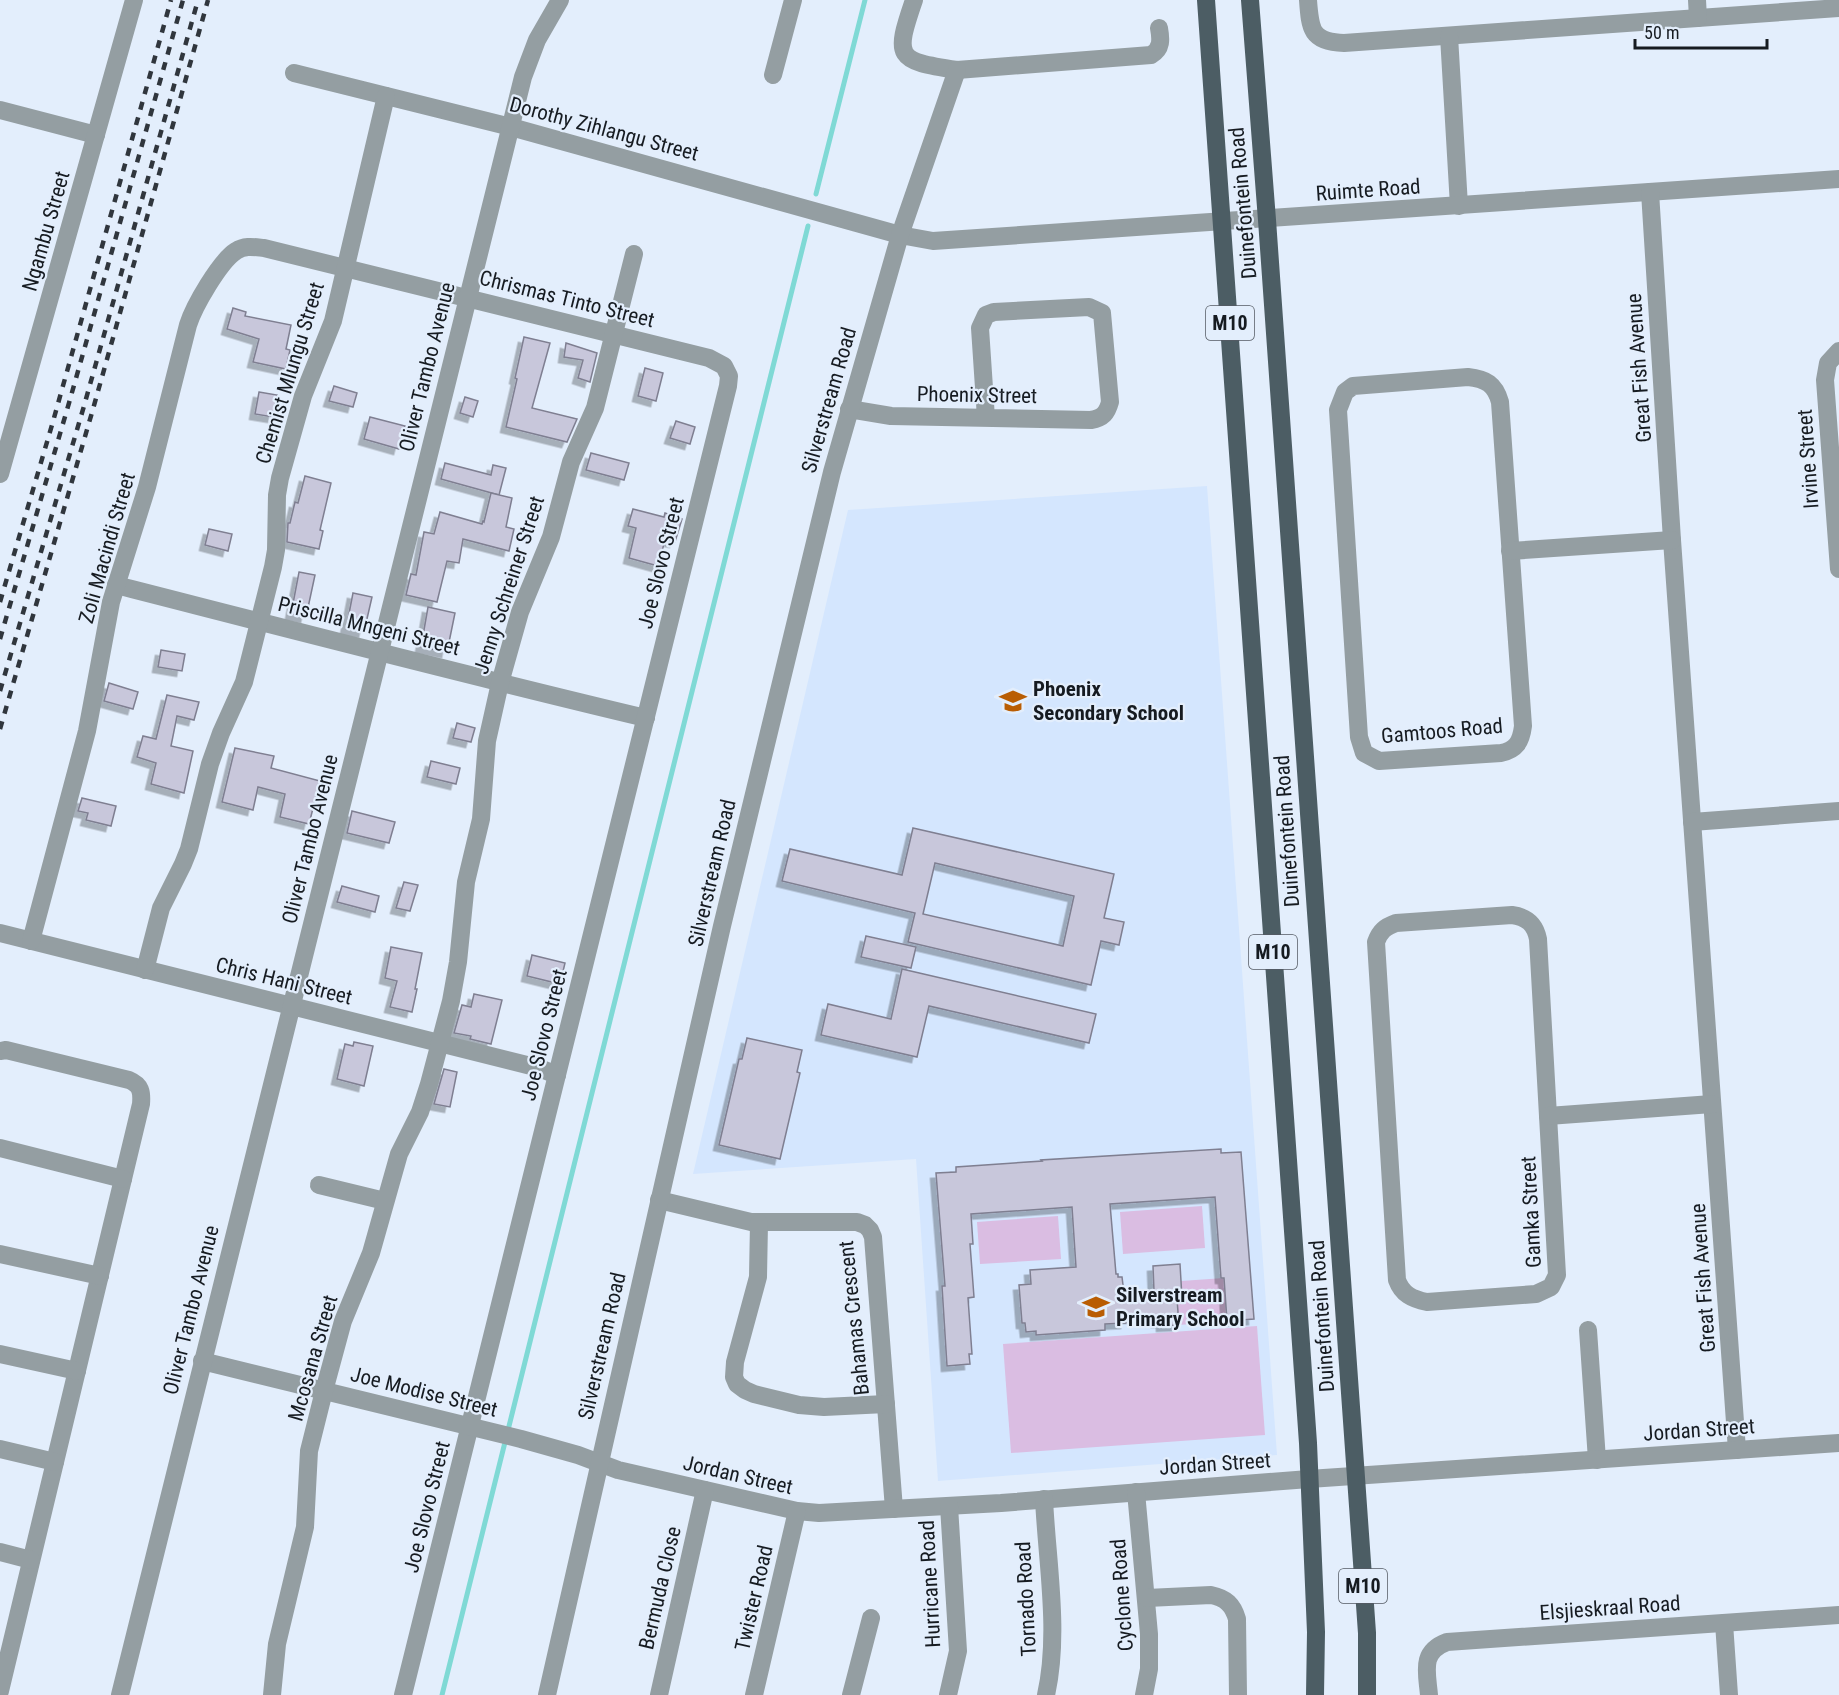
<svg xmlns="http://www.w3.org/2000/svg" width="1839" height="1695" font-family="'Roboto Condensed',sans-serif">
<defs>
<filter id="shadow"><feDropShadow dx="-5.5" dy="5.5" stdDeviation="0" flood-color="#0004"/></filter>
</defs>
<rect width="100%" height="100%" fill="#e3eefc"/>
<path fill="#d4e6fe" d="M1207 486 1277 1455 938 1481 916 1159 693 1174 848 510Z"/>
<g fill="#dabde2">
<path d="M1202 1206 1205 1248 1123 1254 1120 1212Z"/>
<path d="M1058 1216 1061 1259 980 1264 977 1222Z"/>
<path d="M1224 1278 1227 1321 1179 1325 1177 1299 1182 1298 1181 1281Z"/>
<path d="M1257 1326 1265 1435 1011 1453 1003 1344Z"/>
</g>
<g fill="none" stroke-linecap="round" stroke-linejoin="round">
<g stroke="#7fd9d5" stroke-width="5">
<path d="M816 194 865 0"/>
<path d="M442 1695 808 226"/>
</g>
</g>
<g fill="#c8c7db" stroke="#7f7f91" stroke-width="1.5" fill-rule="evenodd" filter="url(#shadow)">
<path d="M233 308 246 312 245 316 291 325 286 349 290 350 286 369 253 362 259 339 227 329Z"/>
<path d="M524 337 550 343 532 408 577 419 567 442 506 427 517 379 515 378Z"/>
<path d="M566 343 597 353 590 382 578 378 583 360 564 357Z"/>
<path d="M645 368 663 373 656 401 638 396Z"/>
<path d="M334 386 357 393 353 407 329 401Z"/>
<path d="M259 392 277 395 273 417 255 414Z"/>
<path d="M465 397 478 401 473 417 460 413Z"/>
<path d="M370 417 405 426 399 449 364 439Z"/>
<path d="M676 421 695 427 690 444 670 438Z"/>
<path d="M591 453 629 463 624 480 586 470Z"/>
<path d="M445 463 491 475 493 465 506 468 499 495 441 479Z"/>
<path d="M305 476 331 483 320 530 323 531 319 549 287 542 288 523H290L295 502 298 503Z"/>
<path d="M491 493 512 498 506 527 514 529 509 551 463 539 459 563 447 561 437 602 406 595 411 574 416 575 424 532 434 534 440 512 482 524 483 521 484 522Z"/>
<path d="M633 509 664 517 665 513 682 519 675 542 665 540 658 566 629 558 636 528 628 526Z"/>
<path d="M209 529 232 534 228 551 205 545Z"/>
<path d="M299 572 315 575 306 617 291 614Z"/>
<path d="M353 593 372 597 364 632 346 629Z"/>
<path d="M428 607 455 613 447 652 421 647Z"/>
<path d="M161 650 185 654 182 671 158 667Z"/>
<path d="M109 683 138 692 133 709 104 701Z"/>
<path d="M167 695 199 702 194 720 177 716 171 746 193 751 184 793 151 784 156 763 137 757 143 736 156 739Z"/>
<path d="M457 723 475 728 471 742 453 738Z"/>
<path d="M235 748 274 756 271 768 320 781 309 824 280 817 285 794 258 787 253 810 222 802Z"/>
<path d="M431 761 460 768 456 784 427 777Z"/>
<path d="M82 798 116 806 111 826 86 820 88 813 78 811Z"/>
<path d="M352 811 395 822 389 843 347 833Z"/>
<path d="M913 828 1114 874 1104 918 1124 922 1119 945 1101 941 1091 985 908 942 915 913 782 881 790 849 902 875ZM935 863 1074 896 1063 946 923 914Z"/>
<path d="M404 882 418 885 410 911 396 908Z"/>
<path d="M342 886 379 896 375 912 337 902Z"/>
<path d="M866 936 916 947 911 968 861 957Z"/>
<path d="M391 947 422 953 415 989H417L412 1012 390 1007 397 981 385 978Z"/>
<path d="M532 955 565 963 560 984 527 976Z"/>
<path d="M902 969 1096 1014 1089 1043 929 1006 917 1057 821 1035 828 1004 891 1019Z"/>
<path d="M474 994 502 1000 491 1044 470 1039 471 1036 454 1033 462 1005 471 1007Z"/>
<path d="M747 1038 802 1050 797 1072 800 1073 780 1159 719 1145 739 1059H742Z"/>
<path d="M354 1042 373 1046 364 1086 337 1079 345 1044 353 1046Z"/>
<path d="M444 1069 457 1072 450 1107 434 1104Z"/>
<path d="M1221 1149V1153L1241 1152 1254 1319 1227 1321 1224 1278H1221L1215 1197 1110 1204 1116 1274H1118V1277H1122L1124 1293 1154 1291 1153 1266 1180 1264 1182 1298 1177 1299 1179 1325 1162 1326V1322H1157L1156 1317 1126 1318V1323L1105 1324V1330L1036 1335V1331L1026 1332 1025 1323H1022L1019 1285 1031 1284 1030 1270 1076 1267 1072 1207 971 1214 973 1244H970L974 1297 968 1298 972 1354H969L970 1364 947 1366 942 1286H945L936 1173 956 1172V1167L1042 1161 1041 1160Z"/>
</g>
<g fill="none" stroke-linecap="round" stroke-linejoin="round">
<g stroke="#949ea2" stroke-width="18">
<path d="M914 0C894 58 896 61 957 70L1151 55C1162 49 1161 39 1159 28"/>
<path d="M1308 0C1310 29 1311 42 1344 43L1839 8"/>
<path d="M1697 0 1698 18"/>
<path d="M1449 36 1459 206"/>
<path d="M294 73 511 127 900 235 933 241 1839 179"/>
<path d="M773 75 793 0"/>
<path d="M0 110 96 135"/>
<path d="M1650 192 1672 540 1737 1450"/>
<path d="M1839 351 1828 363 1825 380 1839 569"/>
<path d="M1468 377C1486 379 1495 384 1500 402L1523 726C1521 742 1516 750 1501 753L1379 761 1364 753 1359 737 1338 410 1345 392 1353 386Z"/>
<path d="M849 409 891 416 1091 420C1103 418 1107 413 1110 402L1102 313 1089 307 994 312 986 315 980 328 986 418"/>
<path d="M0 474 134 0"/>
<path d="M1510 551 1672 540"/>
<path d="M116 585C292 630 469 676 646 718"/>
<path d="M1692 822 1839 811"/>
<path d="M1512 915C1527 917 1535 924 1538 939L1557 1275 1551 1287 1536 1294 1427 1302C1412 1299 1402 1294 1397 1280L1376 942C1380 931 1385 927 1396 923Z"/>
<path d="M0 933 539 1068 557 1075"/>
<path d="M31 941 87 731 111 602 147 487 188 325C194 306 220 261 236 251 245 245 254 247 264 248L709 358 724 366 729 376 728 386 403 1695"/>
<path d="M145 970 161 908 183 864 189 849 210 764 221 733 244 682 273 567 276 550 277 495 280 478 303 396 333 321 386 96"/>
<path d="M0 1051 6 1050 129 1080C141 1085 142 1092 141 1104L0 1691"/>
<path d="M1548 1116 1712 1104"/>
<path d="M0 1148 123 1179"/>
<path d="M319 1185 385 1201"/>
<path d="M659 1200 751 1222H857L865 1225 870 1230 873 1237 894 1509"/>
<path d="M759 1223 758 1277 735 1362 734 1377 737 1384 745 1390 754 1394 799 1405 824 1407 886 1404"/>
<path d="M0 1254 100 1276"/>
<path d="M1588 1330 1597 1460"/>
<path d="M0 1354 77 1371"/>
<path d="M202 1361 521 1439 578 1455 618 1470 797 1511 819 1513 1001 1503 1309 1479 1839 1443"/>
<path d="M0 1449 55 1462"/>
<path d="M1136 1492 1149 1634V1669L1144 1695"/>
<path d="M1044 1499C1047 1563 1060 1633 1046 1695"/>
<path d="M0 1552 31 1560"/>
<path d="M1147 1598 1211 1595C1226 1598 1233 1605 1237 1619L1238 1695"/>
<path d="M1724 1623 1729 1695"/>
<path d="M120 1695 523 77 537 40 560 0"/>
<path d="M272 1695 277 1644 305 1527 309 1451 324 1391 343 1321 371 1253 399 1154 420 1112 429 1084 451 1001 458 962 466 882 481 819 487 741 500 683 520 612 551 537 571 462 595 408 634 254"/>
<path d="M547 1695 722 926 832 472 900 235 957 70"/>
<path d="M659 1695 705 1490"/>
<path d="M754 1695 797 1511"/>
<path d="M851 1695 871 1618"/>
<path d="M948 1695 958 1651 949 1506"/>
<path d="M1429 1695C1427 1672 1420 1652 1447 1642L1839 1615"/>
</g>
<g stroke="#4c5d64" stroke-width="18">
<path d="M1206 0 1308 1443 1316 1632 1315 1695"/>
<path d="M1250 0 1267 220 1367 1633V1695"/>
</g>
<g stroke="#30363d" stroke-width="4.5" stroke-dasharray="8 8" stroke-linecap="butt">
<path d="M0 602 52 425 171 0"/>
<path d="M0 639 69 403 183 0"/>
<path d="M0 691 84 406 198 0"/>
<path d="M0 729 93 409 208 0"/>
</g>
</g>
<defs>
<symbol id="school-bare" viewBox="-9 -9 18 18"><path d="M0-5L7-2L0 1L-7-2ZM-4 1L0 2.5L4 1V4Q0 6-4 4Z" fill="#b95d03" stroke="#e3eefc" stroke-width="2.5" paint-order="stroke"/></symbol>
</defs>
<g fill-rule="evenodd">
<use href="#school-bare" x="994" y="682" width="38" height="38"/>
<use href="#school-bare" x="1077" y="1288" width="38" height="38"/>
</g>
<g text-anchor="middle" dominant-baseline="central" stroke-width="4.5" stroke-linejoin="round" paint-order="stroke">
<g fill="#e3eefc" stroke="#545a63" stroke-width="1.5">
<rect x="1206" y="306" width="48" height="34" rx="4.5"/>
<rect x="1249" y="935" width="48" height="34" rx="4.5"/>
<rect x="1339" y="1569" width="48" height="34" rx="4.5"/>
</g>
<g font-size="20" font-weight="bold" fill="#161b21">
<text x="1230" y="323">M10</text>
<text x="1273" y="952">M10</text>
<text x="1363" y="1586">M10</text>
</g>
<g font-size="21" fill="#161b21" stroke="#e3eefc">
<text transform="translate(604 129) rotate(15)">Dorothy Zihlangu Street</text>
<text transform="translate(1368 190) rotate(-4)">Ruimte Road</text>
<text transform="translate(1243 203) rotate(-95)">Duinefontein Road</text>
<text transform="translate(46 231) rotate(-74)">Ngambu Street</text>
<text transform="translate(567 299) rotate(14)">Chrismas Tinto Street</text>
<text transform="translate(427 367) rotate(-76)">Oliver Tambo Avenue</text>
<text transform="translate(1639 368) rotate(-94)">Great Fish Avenue</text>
<text transform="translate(290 373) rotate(-73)">Chemist Mlungu Street</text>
<text transform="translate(977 395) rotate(1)">Phoenix Street</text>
<text transform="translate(829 400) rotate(-74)">Silverstream Road</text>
<text transform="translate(1808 459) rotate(-94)">Irvine Street</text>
<text transform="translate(107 548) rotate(-74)">Zoli Macindi Street</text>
<text transform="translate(661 563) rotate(-76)">Joe Slovo Street</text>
<text transform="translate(509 585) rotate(-72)">Jenny Schreiner Street</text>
<text transform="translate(369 626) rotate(14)">Priscilla Mngeni Street</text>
<text transform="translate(1442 731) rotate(-5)">Gamtoos Road</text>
<text transform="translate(1287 831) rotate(-94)">Duinefontein Road</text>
<text transform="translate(310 839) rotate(-76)">Oliver Tambo Avenue</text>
<text transform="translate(712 873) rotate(-77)">Silverstream Road</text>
<text transform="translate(284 981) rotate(14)">Chris Hani Street</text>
<text transform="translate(544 1035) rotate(-76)">Joe Slovo Street</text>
<text transform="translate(1531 1212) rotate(-93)">Gamka Street</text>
<text transform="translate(1703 1278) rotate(-94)">Great Fish Avenue</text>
<text transform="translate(191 1310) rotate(-76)">Oliver Tambo Avenue</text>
<text transform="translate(1322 1316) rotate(-94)">Duinefontein Road</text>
<text transform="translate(854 1318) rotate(-96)">Bahamas Crescent</text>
<text transform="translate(602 1346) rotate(-77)">Silverstream Road</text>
<text transform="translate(313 1358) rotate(-74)">Mcosana Street</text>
<text transform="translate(424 1392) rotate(14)">Joe Modise Street</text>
<text transform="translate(1699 1430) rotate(-4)">Jordan Street</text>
<text transform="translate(1215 1464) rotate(-4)">Jordan Street</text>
<text transform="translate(738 1475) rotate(13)">Jordan Street</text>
<text transform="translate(427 1507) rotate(-76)">Joe Slovo Street</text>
<text transform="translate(930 1584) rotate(-93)">Hurricane Road</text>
<text transform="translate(660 1588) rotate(-77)">Bermuda Close</text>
<text transform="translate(1122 1595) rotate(-94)">Cyclone Road</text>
<text transform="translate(754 1598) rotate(-77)">Twister Road</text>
<text transform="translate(1026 1599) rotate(-93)">Tornado Road</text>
<text transform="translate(1610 1608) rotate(-4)">Elsjieskraal Road</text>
</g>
<g font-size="21" font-weight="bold" fill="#161b21" stroke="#e3eefc" text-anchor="start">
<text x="1033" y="689">Phoenix<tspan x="1033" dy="24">Secondary School</tspan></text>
<text x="1116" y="1295">Silverstream<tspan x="1116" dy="24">Primary School</tspan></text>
</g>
</g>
<path d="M1635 39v9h132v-9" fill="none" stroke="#161b21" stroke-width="3"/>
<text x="1644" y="39" font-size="18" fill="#161b21" stroke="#e3eefc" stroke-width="4.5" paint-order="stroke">50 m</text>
</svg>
